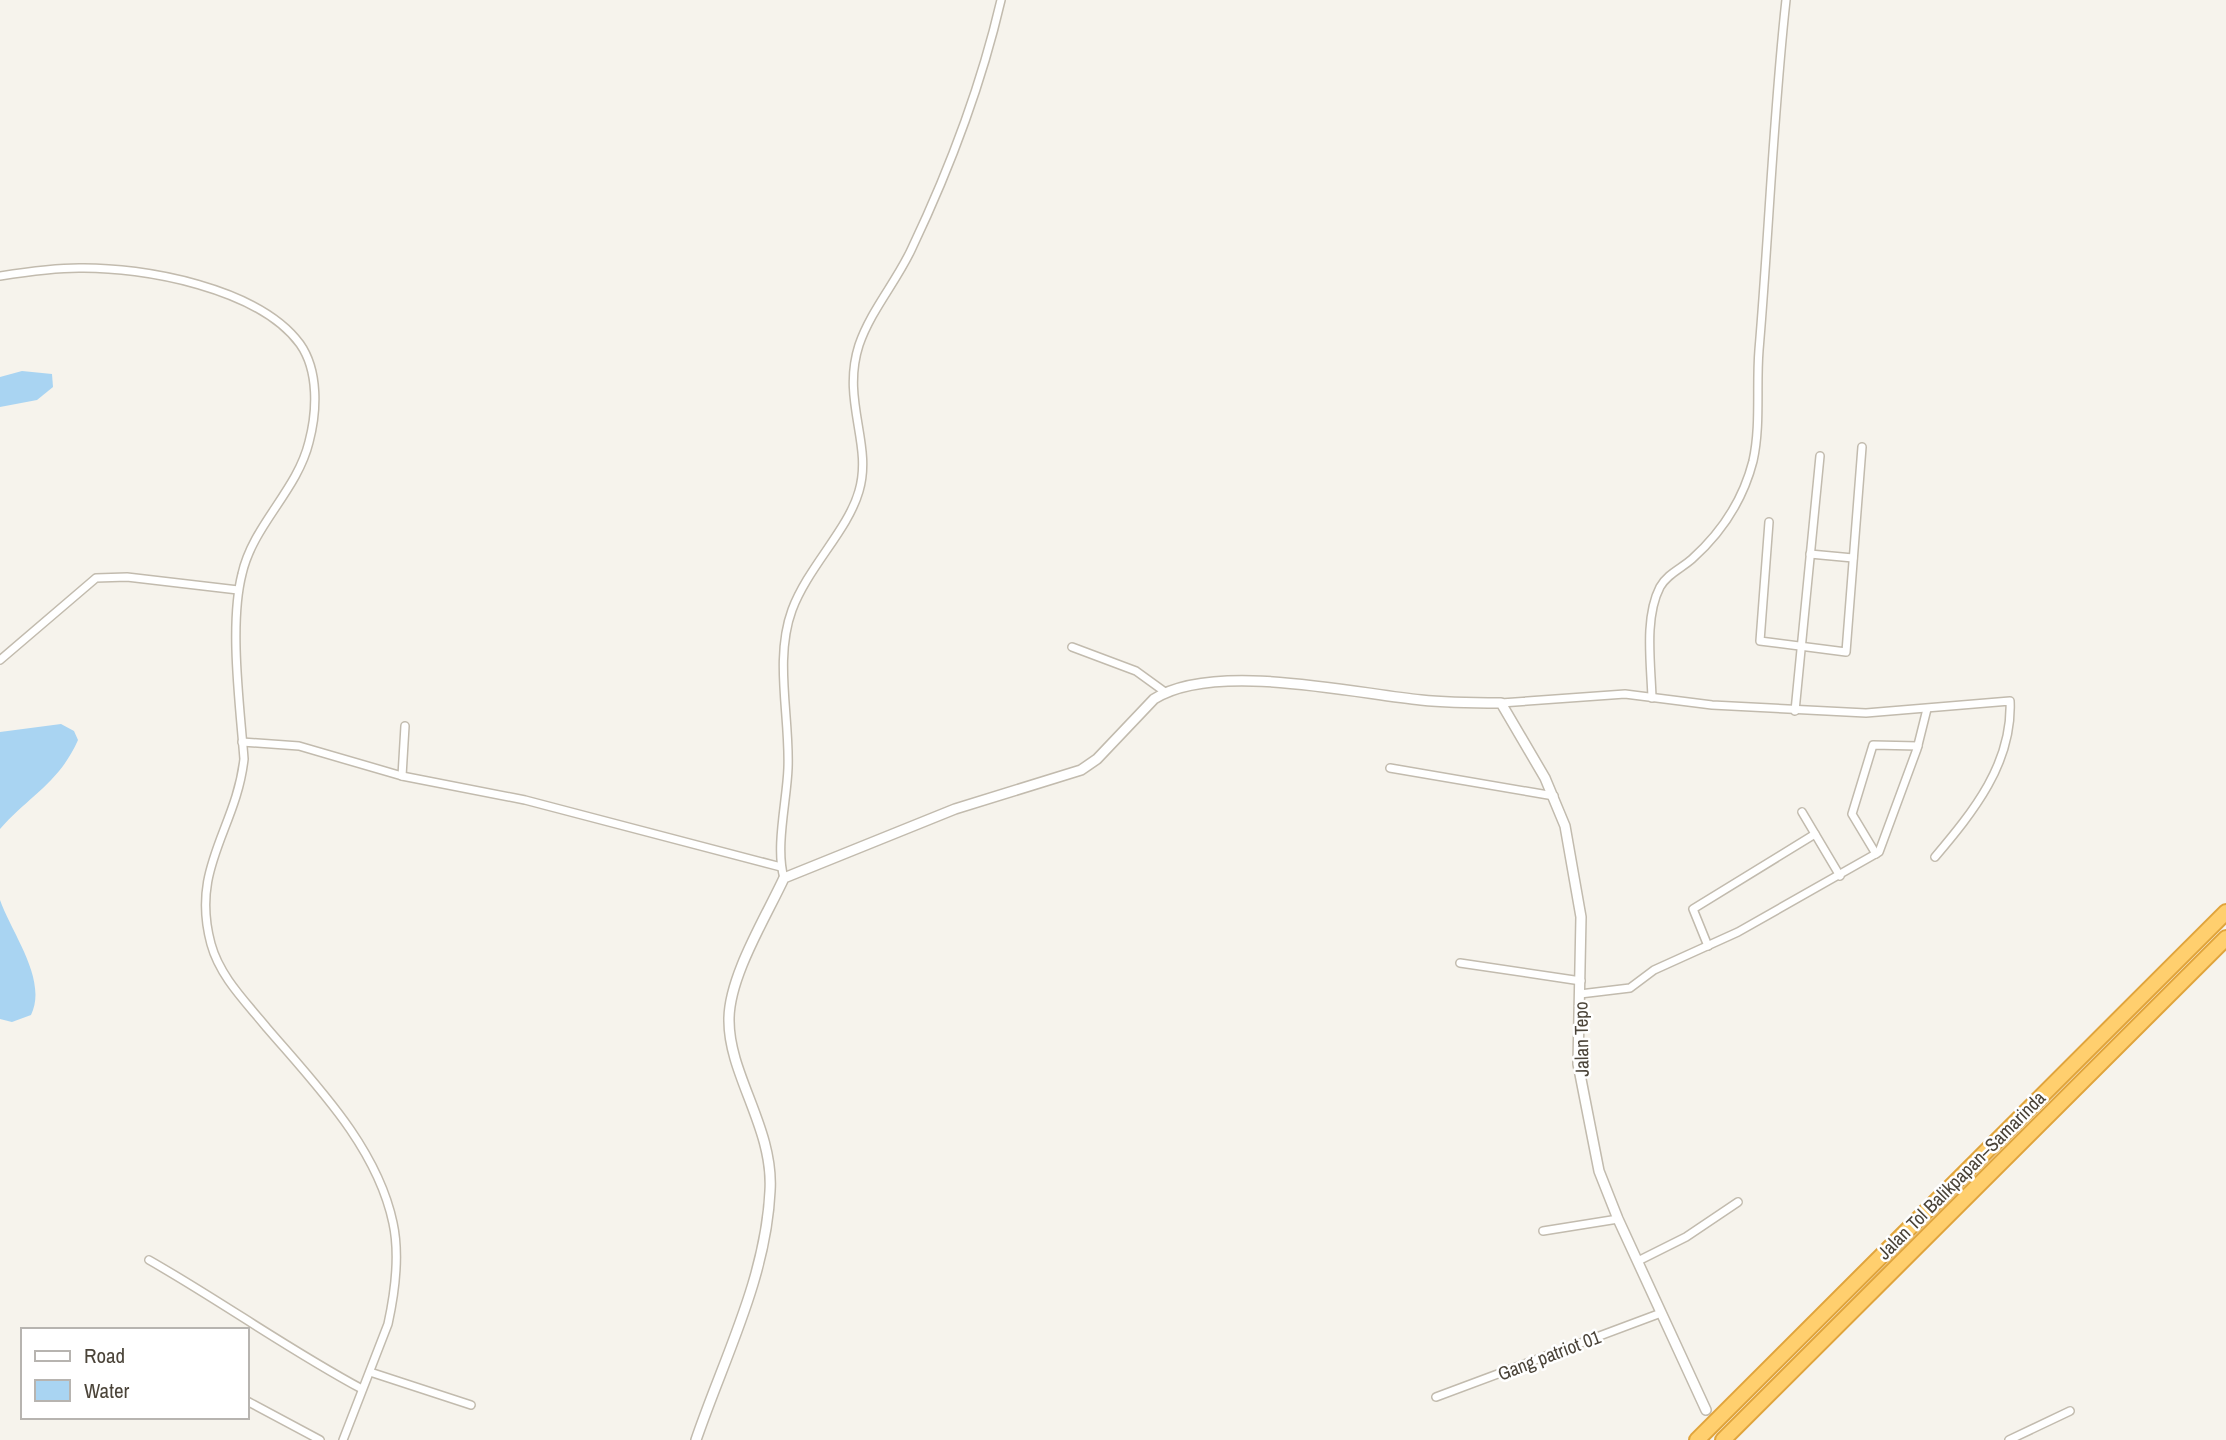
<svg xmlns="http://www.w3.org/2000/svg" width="2226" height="1440" font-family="'Archivo Narrow',sans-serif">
<rect width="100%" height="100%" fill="#f6f3ec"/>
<g fill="#a9d4f2">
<path d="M22 371 52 374 53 387 37 400 0 407V377Z"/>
<path d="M61 724 74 731 78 740C59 783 29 796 0 829V732Z"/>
<path d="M0 900C12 934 48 980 31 1015L12 1022 0 1019Z"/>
</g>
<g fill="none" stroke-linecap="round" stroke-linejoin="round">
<defs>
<g id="minor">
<path d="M0 276C26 272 53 268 79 268 144 267 259 288 300 344 319 371 317 412 309 442 297 491 253 525 242 574 229 625 240 706 244 759 236 830 190 867 211 944 220 977 246 1002 267 1028 316 1085 377 1147 393 1223 400 1255 395 1292 388 1324L343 1440"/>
<path d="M1769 522 1760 641 1846 652 1862 447"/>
<path d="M1810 554 1853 558"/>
<path d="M1072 647 1136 671 1165 692"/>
<path d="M0 660 96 578 127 577 238 590"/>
<path d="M1652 698C1651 664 1644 618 1660 587 1667 574 1682 568 1692 559 1721 533 1743 500 1753 461 1761 425 1756 387 1759 350 1769 233 1773 117 1786 0"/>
<path d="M1501 703 1625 694 1712 705 1866 713 2010 701C2013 763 1973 812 1935 857"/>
<path d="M1795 711 1820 456"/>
<path d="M242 742 299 746 402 776 525 800 781 867"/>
<path d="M1390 768 1554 796"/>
<path d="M402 776 405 726"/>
<path d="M1802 812 1840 876"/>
<path d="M1876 854 1852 814 1873 745 1918 746"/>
<path d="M784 878C775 847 787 800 788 768 790 717 774 659 792 610 808 567 848 530 859 491 873 444 841 401 859 345 871 310 897 281 912 248 950 168 981 86 1001 0"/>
<path d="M1708 946 1693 909 1815 834"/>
<path d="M1460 963 1581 981"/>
<path d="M1580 994 1630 988 1654 970 1738 932 1879 852 1917 749 1927 709"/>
<path d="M1543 1231 1618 1219"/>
<path d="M149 1260C221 1301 289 1350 362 1389"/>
<path d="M1638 1261 1686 1237 1738 1202"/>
<path d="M370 1372 471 1405"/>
<path d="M1436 1397 1661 1313"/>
<path d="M247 1401 320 1440"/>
<path d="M2009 1440 2070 1411"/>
</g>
<path id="tertiary" d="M696 1440C724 1358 766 1278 770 1191 774 1129 729 1075 729 1021 728 978 766 917 784 878L955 809 1081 770 1097 759 1154 699C1214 661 1351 693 1421 700 1448 703 1475 703 1501 703L1545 778 1565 826 1581 917 1578 1064 1599 1171 1618 1219 1706 1410"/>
<g id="motorway">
<path d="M1697 1440 2226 912"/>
<path d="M1723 1440 2226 938"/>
</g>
</defs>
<use href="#minor" stroke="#c2bbae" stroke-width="10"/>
<use href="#tertiary" stroke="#c2bbae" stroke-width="12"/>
<use href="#motorway" stroke="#e0a43c" stroke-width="18"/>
<use href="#minor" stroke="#fff" stroke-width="7"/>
<use href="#tertiary" stroke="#fff" stroke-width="9"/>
<use href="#motorway" stroke="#ffcf6e" stroke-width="14"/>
</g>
<g text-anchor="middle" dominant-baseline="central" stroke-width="5" stroke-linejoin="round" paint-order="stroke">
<g font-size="19" fill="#4b4439" stroke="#fff">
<text transform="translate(1581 1039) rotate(-91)">Jalan Tepo</text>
<text transform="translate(1961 1175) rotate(-45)">Jalan Tol Balikpapan–Samarinda</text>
<text transform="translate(1549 1355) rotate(-21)">Gang patriot 01</text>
</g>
</g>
<rect x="21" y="1328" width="228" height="91" fill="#ffffff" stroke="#b7b4b0" stroke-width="2"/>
<rect x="35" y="1351" width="35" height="10" fill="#ffffff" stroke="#b7b4b0" stroke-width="2"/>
<text x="84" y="1363" font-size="21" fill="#4b4439">Road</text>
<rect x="35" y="1380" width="35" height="21" fill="#a9d4f2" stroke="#b7b4b0" stroke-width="2"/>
<text x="84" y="1398" font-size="21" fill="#4b4439">Water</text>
</svg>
